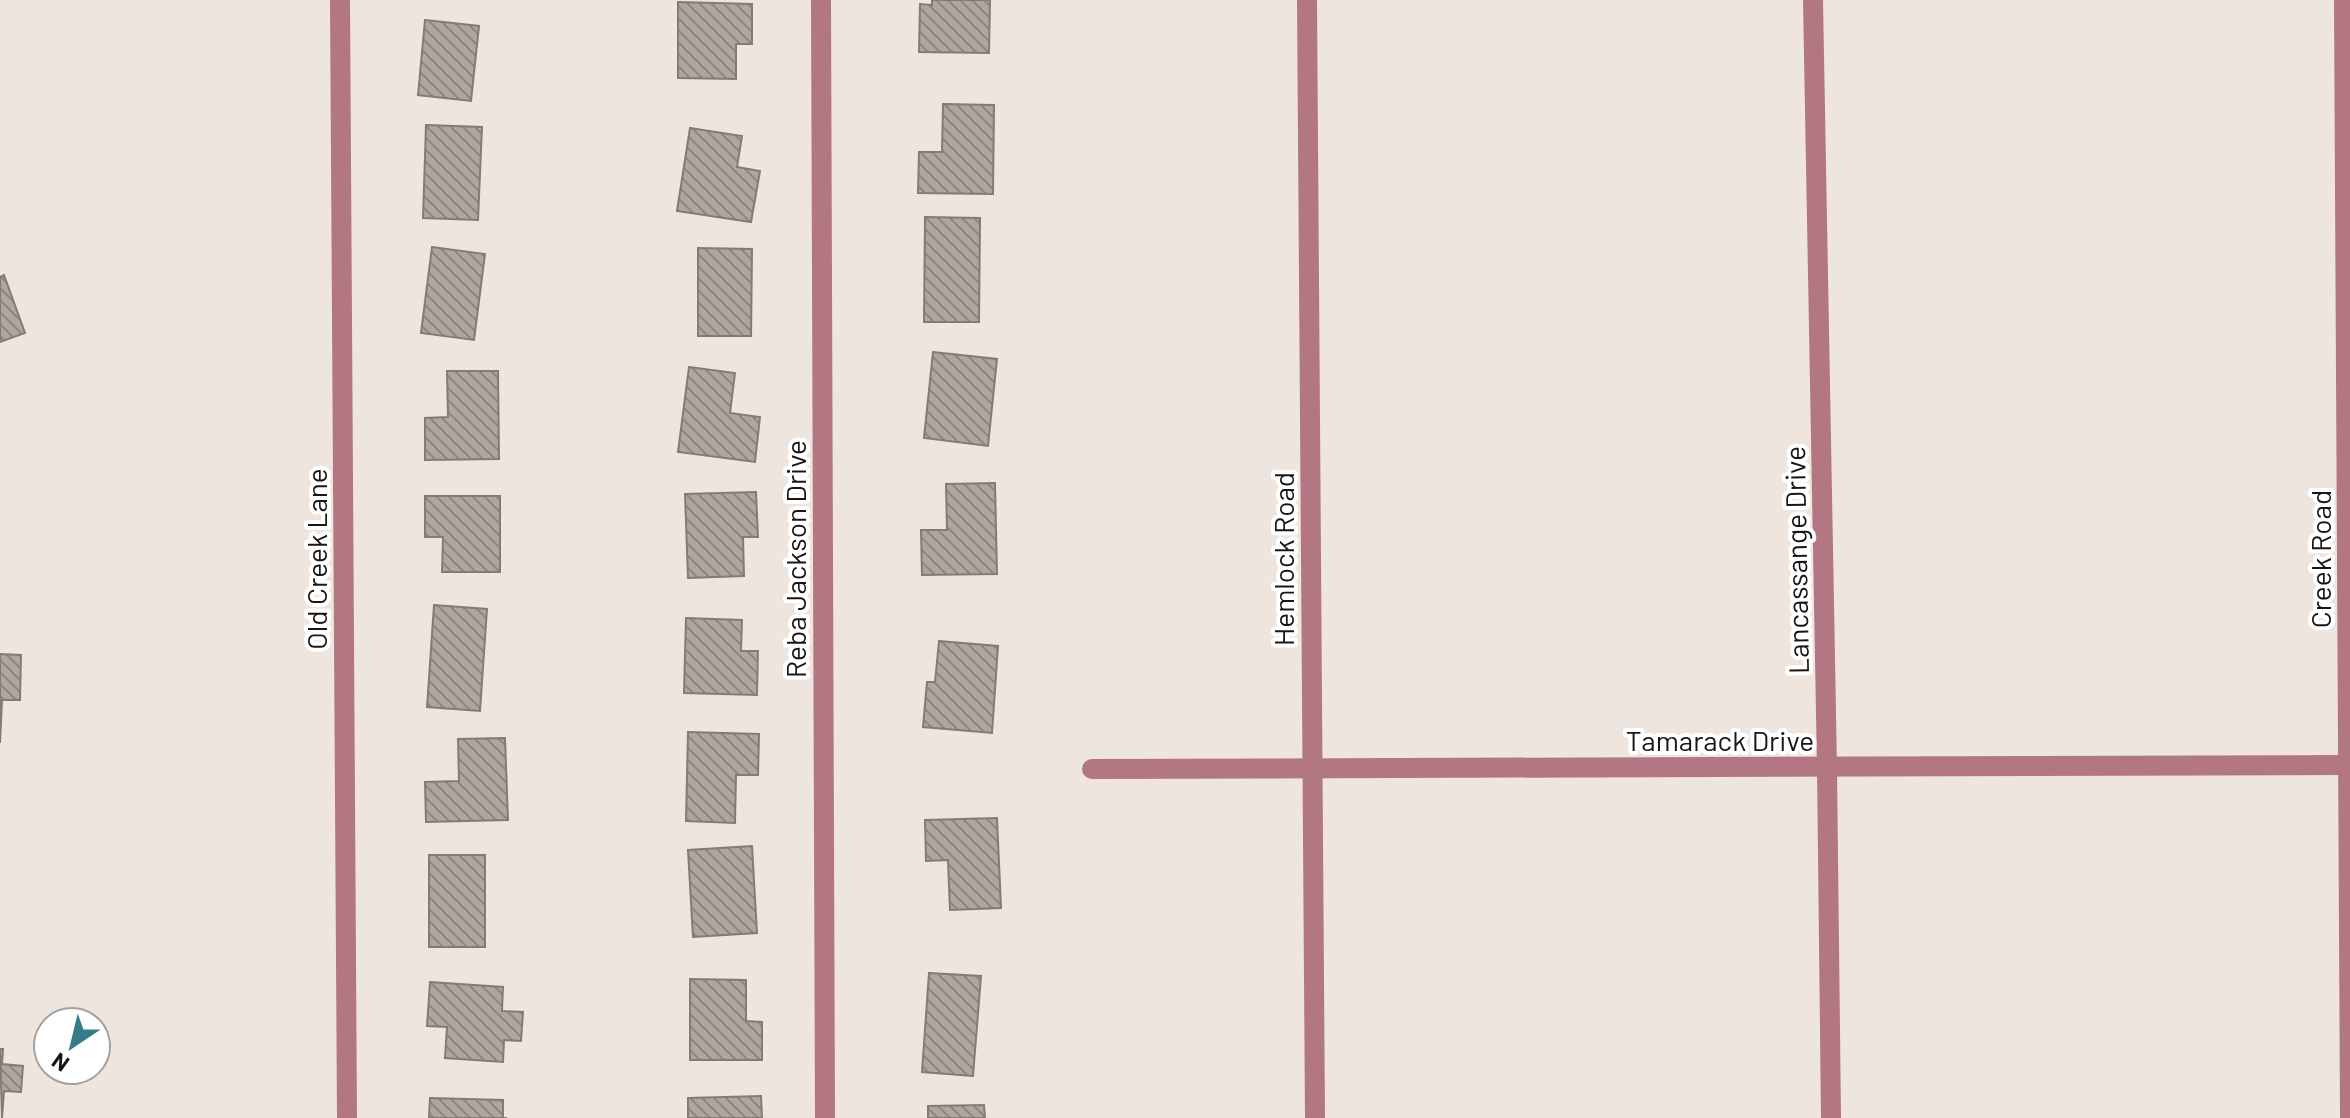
<svg xmlns="http://www.w3.org/2000/svg" width="2350" height="1118" font-family="Barlow,sans-serif">
<defs>
<pattern id="building-back-hatch" width="6" height="6" patternUnits="userSpaceOnUse" patternTransform="scale(2)"><rect width="6" height="6" fill="#afa6a0"/><path d="M-1 5l2 2M0 0l6 6M5-1l2 2" fill="none" stroke="#8d8681"/></pattern>
</defs>
<rect width="100%" height="100%" fill="#eee5df"/>
<g fill="url(#building-back-hatch)" stroke="#837b76" stroke-width="2">
<path d="M932 0H990L989 53 919 52 920 4 932 5Z"/>
<path d="M678 2 752 4V44H736V79L678 78Z"/>
<path d="M425 20 479 26 471 101 418 95Z"/>
<path d="M943 104 994 105 993 194 918 193 919 152H942Z"/>
<path d="M426 125 482 127 478 220 423 218Z"/>
<path d="M690 128 742 136 737 167 760 171 751 222 677 211Z"/>
<path d="M925 217 980 218 979 322H924Z"/>
<path d="M432 247 485 254 474 340 421 333Z"/>
<path d="M698 248 752 249 751 336H698Z"/>
<path d="M4 275 25 333 0 342V277Z"/>
<path d="M933 352 997 359 988 446 924 438Z"/>
<path d="M689 367 735 373 730 413 760 417 755 462 678 452Z"/>
<path d="M447 371H498L499 459 425 460V418L448 417Z"/>
<path d="M995 483 997 574 922 575 921 530H947L946 484Z"/>
<path d="M756 492 758 537H743L744 576 688 578 685 494Z"/>
<path d="M425 496H500V572H442L443 537H425Z"/>
<path d="M434 605 487 609 480 711 427 707Z"/>
<path d="M686 618 742 620 741 651H758L757 695 684 693Z"/>
<path d="M939 641 998 646 992 733 923 727 927 682H935Z"/>
<path d="M0 654 21 655 20 700H2L0 743Z"/>
<path d="M688 732 759 734 758 775H736L735 823 686 821Z"/>
<path d="M505 738 508 820 426 822 425 782 459 781 458 739Z"/>
<path d="M997 818 1001 908 950 910 948 860 926 861 925 820Z"/>
<path d="M752 846 757 933 693 937 688 850Z"/>
<rect x="429" y="855" width="56" height="92"/>
<path d="M929 973 981 976 973 1076 922 1072Z"/>
<path d="M690 979 746 980V1021L762 1022V1060H690Z"/>
<path d="M430 982 503 987 502 1011 523 1012 521 1041 504 1040 503 1062 445 1058 447 1027 427 1026Z"/>
<path d="M0 1049H3L2 1064 23 1066 21 1092 4 1091 2 1118Z"/>
<path d="M761 1096 762 1118H688V1098Z"/>
<path d="M430 1098 503 1100V1118H507H429Z"/>
<path d="M984 1105 985 1118H928V1106Z"/>
</g>
<g fill="none" stroke-linecap="round" stroke-linejoin="round">
<g stroke="#b37784" stroke-width="20">
<path d="M340 0 347 1118"/>
<path d="M821 0 825 1118"/>
<path d="M1307 0 1315 1118"/>
<path d="M1813 0 1827 768 1831 1118"/>
<path d="M2344 0 2350 1118"/>
<path d="M1092 769 2349 765"/>
</g>
</g>
<g text-anchor="middle" dominant-baseline="central" stroke-width="8" stroke-linejoin="round" paint-order="stroke">
<g font-size="28" fill="#181512" stroke="#fff">
<text transform="translate(316 559) rotate(-90)">Old Creek Lane</text>
<text transform="translate(795 559) rotate(-90)">Reba Jackson Drive</text>
<text transform="translate(1283 559) rotate(-90)">Hemlock Road</text>
<text transform="translate(2320 559) rotate(-90)">Creek Road</text>
<text transform="translate(1796 560) rotate(-91)">Lancassange Drive</text>
<text x="1720" y="740">Tamarack Drive</text>
</g>
</g>
<g transform="translate(72 1046) rotate(215)"><circle r="38" fill="#ffffff" stroke="#a3a1a0" stroke-width="2"/>
<path d="M0-6L14 30L0 20L-14 30Z" fill="#377d89"/>
<text y="-12" font-size="22" font-weight="bold" text-anchor="middle" fill="#181512">N</text>
</g>
</svg>
